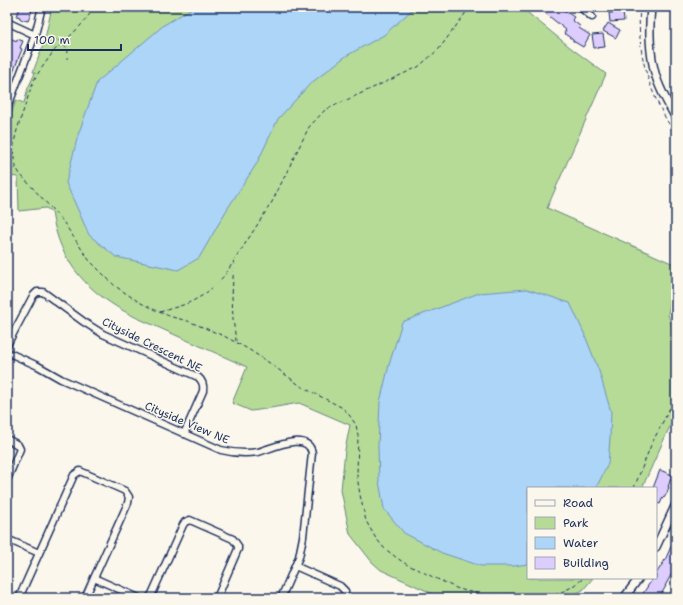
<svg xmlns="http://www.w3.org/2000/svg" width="683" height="605" font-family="'Shantell Sans',sans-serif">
<rect width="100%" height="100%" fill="#fbf7ec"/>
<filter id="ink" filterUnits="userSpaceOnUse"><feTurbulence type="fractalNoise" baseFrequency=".025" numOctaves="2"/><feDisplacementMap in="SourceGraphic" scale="8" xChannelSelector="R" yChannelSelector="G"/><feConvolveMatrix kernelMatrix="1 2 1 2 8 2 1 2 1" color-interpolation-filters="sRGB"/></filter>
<g filter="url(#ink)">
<path fill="#b5db97" stroke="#68857a" d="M52 7H523L528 13 571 48 606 74 547 208 676 265V276L668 314 676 339V413L642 488H528V578H593L583 590 567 598H442L381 570 372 562 350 534 341 490 345 450 350 425 299 403 259 410 251 411 232 403 247 367 135 317C89 294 59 263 52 212L46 208 19 211 18 177 7 176V127L16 100 24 103 28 88 35 73 33 72 44 43Z"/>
<g fill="#acd5f7" stroke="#7293ba">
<path d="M194 7H413V9L384 35 346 56 310 84 278 119 257 163 226 211 199 258 178 270 116 257 89 235 66 183 78 135 97 82 164 25Z"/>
<path d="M527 289 570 303 584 333 599 371 611 412 610 438 608 464 596 488H528V564L514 566H481L442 553 404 533 384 509 379 481 378 446 380 402 389 365 402 322 479 293Z"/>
</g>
<g fill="#ddccfe" stroke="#1b2f5e">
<path d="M20 7H29L33 8 28 21 20 19V17L17 16Z"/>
<path d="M538 7H559L574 17 572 20 580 26 579 28 590 35 583 47 573 41V40L564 33 566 30Z"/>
<path d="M623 12 624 21 610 22 609 13Z"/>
<path d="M608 23 620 30 616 38 603 31Z"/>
<path d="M603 34 605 47 594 48 592 35Z"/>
<path d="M9 38 17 41V39L23 41 20 48 22 49 8 86 7 42Z"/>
<path d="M660 470 672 475 668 487H669L667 493 664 498 663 497 660 504 656 503V488H653Z"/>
<path d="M676 535V566L665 586H666L660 596 659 595 657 598H640L653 578H656V574L666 558Z"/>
</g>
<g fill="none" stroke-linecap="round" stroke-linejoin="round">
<defs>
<g id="minor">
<path d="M580 7 592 17"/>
<path d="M7 22 35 35"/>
<path d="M7 109 35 35 42 7"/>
<path d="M7 345 33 296 37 292H43L84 322 103 334 198 377C203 381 204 385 203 391L184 434"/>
<path d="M7 352 38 366 61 379 221 450C233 453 245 454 258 452 270 449 308 430 312 453L303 537 299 557 281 598"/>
<path d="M7 439 18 445 20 449 7 480"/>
<path d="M7 539 39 553"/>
<path d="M295 566 340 586 345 591 346 598"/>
<path d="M94 578 139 598"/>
<path d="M19 598 74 475 80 471 125 491 129 497 128 503 85 598"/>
<path d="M149 598 152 594 183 525 185 522 190 520 233 539 238 546V549L217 598"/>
</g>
<g id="tertiary">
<path d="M651 7C649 29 649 51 655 73 659 89 668 104 676 118"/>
<path d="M656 547 676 504"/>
<path d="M624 598 639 578"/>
</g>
</defs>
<use href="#minor" stroke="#1b2f5e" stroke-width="9"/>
<use href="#tertiary" stroke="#1b2f5e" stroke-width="10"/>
<g stroke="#1b2f5e" stroke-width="1" stroke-dasharray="4 3" stroke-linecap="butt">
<path d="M94 7C89 16 81 26 73 33 67 40 59 45 53 52 47 61 39 71 34 80 30 89 28 98 25 106 18 127 6 154 20 174L62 220 89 260 115 286 139 302 159 312 172 317 188 321 224 336 248 349 271 364 302 387 343 408 350 416 356 425 358 435 357 476 360 495 366 521 375 537 384 548 397 558 406 564 456 588 466 591 486 595 518 594 536 598"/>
<path d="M640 7C636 54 650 96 676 135"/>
<path d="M39 43 46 44 57 39 62 43 68 50 67 59"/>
<path d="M7 170 16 168"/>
<path d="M234 261 232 296 233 319 236 341"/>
<path d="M160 312C172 308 187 305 198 298 208 293 217 283 225 275L272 202 309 127 325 110 418 67 439 49 470 7"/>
<path d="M634 488 651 445 673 402 676 400"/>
<path d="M475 594 476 598"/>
<path d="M548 598 570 588 584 578"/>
</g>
<use href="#minor" stroke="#fbf7ec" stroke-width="6"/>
<use href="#tertiary" stroke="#fbf7ec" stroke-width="7"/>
</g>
</g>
<g text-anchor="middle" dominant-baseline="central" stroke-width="3" stroke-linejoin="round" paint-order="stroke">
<g font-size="11" fill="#1b2f5e" stroke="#fbf7ec">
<text transform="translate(152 345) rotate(26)">Cityside Crescent NE</text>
<text transform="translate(187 423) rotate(23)">Cityside View NE</text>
</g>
</g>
<rect width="683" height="605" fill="none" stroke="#fbf7ec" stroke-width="24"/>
<rect x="12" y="12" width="659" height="581" fill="none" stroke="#1b2f5e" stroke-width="1.5" filter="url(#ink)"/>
<rect x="527" y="487" width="130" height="92" fill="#fbf7ec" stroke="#a1a7b3"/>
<rect x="535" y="500" width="20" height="6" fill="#fbf7ec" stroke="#a1a7b3"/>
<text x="563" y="507" font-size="12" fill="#1b2f5e">Road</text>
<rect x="535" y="517" width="20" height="12" fill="#b5db97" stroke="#a1a7b3"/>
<text x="563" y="527" font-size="12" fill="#1b2f5e">Park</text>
<rect x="535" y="537" width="20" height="12" fill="#acd5f7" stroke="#a1a7b3"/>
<text x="563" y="547" font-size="12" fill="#1b2f5e">Water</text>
<rect x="535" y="557" width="20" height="12" fill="#ddccfe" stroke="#a1a7b3"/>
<text x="563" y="567" font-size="12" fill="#1b2f5e">Building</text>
<path d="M28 44v6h93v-6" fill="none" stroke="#1b2f5e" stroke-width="2"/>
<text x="34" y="44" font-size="12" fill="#1b2f5e" stroke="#fbf7ec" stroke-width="3" paint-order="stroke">100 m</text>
</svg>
